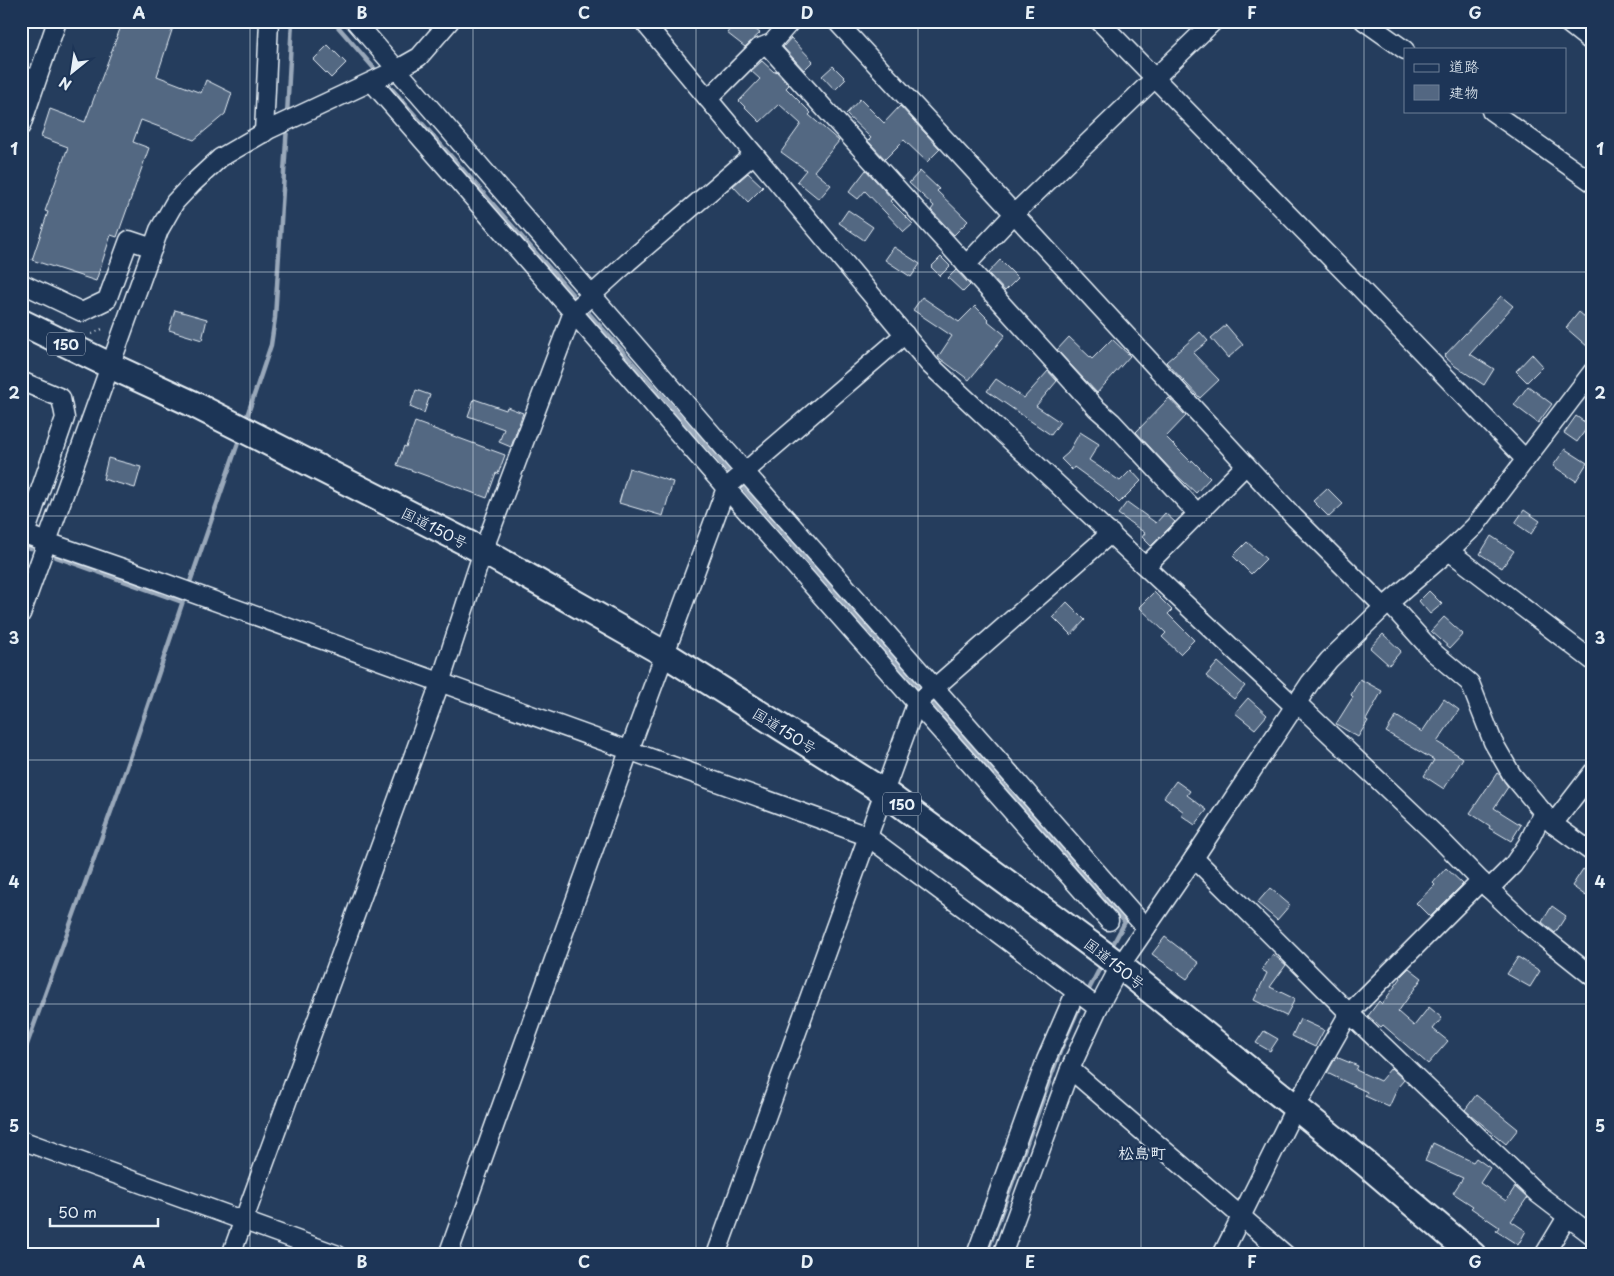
<svg xmlns="http://www.w3.org/2000/svg" width="1614" height="1276" font-family="'Playpen Sans','Klee One',sans-serif">
<rect width="100%" height="100%" fill="#253d5d"/>
<filter id="ink" filterUnits="userSpaceOnUse"><feTurbulence type="fractalNoise" baseFrequency=".02" numOctaves="2"/><feDisplacementMap in="SourceGraphic" scale="10" xChannelSelector="R" yChannelSelector="G"/><feConvolveMatrix kernelMatrix="1 2 1 2 8 2 1 2 1" color-interpolation-filters="sRGB"/></filter>
<g filter="url(#ink)">
<g fill="none" stroke-linecap="round" stroke-linejoin="round">
<g stroke="#99a8ba" stroke-width="4.5">
<path d="M333 21 379 74"/>
<path d="M384 80 578 301"/>
<path d="M287 115 292 21"/>
<path d="M583 307 734 477"/>
<path d="M245 422 271 345 275 318 287 125"/>
<path d="M739 483 924 693"/>
<path d="M21 545 31 548"/>
<path d="M56 557 182 602"/>
<path d="M188 588 240 437"/>
<path d="M929 699 1125 922 1111 948"/>
<path d="M1086 995 1102 964"/>
<path d="M21 1061 127 767 185 595"/>
<path d="M986 1255 1061 1049 1082 1001"/>
</g>
</g>
<g fill="#536782" stroke="#e8f1f8">
<path d="M123 21H175L157 76 201 93 206 80 232 93 225 114 194 140 141 120 133 142 149 148 117 237 111 235 96 281 32 260 48 212 45 211 68 147 41 137 50 109 85 122Z"/>
<path d="M736 21H744L760 33 745 47 727 33Z"/>
<path d="M791 38 813 61 804 70 783 47Z"/>
<path d="M328 45 346 63 331 78 313 60Z"/>
<path d="M762 61 774 72 776 71 789 85 786 88 811 113 809 115 839 141 814 171 831 185 819 199 797 181 806 170 781 152 801 124 779 104 760 122 739 101 760 79 751 71Z"/>
<path d="M833 66 846 79 835 90 822 76Z"/>
<path d="M860 99 884 123 900 106 940 149 927 162 904 140 885 159 868 141 871 138 846 114Z"/>
<path d="M866 170 892 199 890 201 913 224 904 232 865 191 858 199 849 192Z"/>
<path d="M920 171 939 189 937 191 968 221 954 235 931 210 934 206 909 183Z"/>
<path d="M748 173 763 187 748 202 733 186Z"/>
<path d="M848 210 873 227 864 240 839 223Z"/>
<path d="M894 247 920 264 911 277 885 260Z"/>
<path d="M941 257 950 266 940 276 931 267Z"/>
<path d="M1000 260 1018 278 1005 291 988 273Z"/>
<path d="M956 270 970 285 963 292 948 278Z"/>
<path d="M1501 296 1513 306 1470 354 1494 369 1484 385 1455 366 1444 356Z"/>
<path d="M922 297 959 322 975 306 989 320 988 321 1005 335 969 380 938 357 952 336 913 310Z"/>
<path d="M175 310 207 319 202 340 169 330Z"/>
<path d="M1579 312 1593 324V341L1588 347 1566 328Z"/>
<path d="M1226 325 1243 345 1228 358 1211 338Z"/>
<path d="M1200 332 1208 341 1193 353 1219 380 1200 398 1166 362Z"/>
<path d="M1069 337 1092 359 1112 339 1130 356 1097 393 1057 350Z"/>
<path d="M1532 354 1543 366 1527 382 1516 371Z"/>
<path d="M1048 371 1057 381 1036 406 1060 422 1051 435 987 391 996 379 1024 398Z"/>
<path d="M1528 386 1552 404 1538 423 1514 405Z"/>
<path d="M416 390 430 395 424 413 410 407Z"/>
<path d="M1169 398 1186 416 1166 437 1191 462 1192 460 1210 478 1196 493 1173 472 1136 432Z"/>
<path d="M474 399 506 410 507 407 523 413 511 447 499 442 504 429 468 416Z"/>
<path d="M1576 416 1589 425 1577 442 1564 433Z"/>
<path d="M415 422 505 455 498 474 496 473 487 498 397 465 404 446 406 447Z"/>
<path d="M1080 432 1099 444 1089 460 1120 481 1131 470 1141 481 1119 503 1107 491 1074 467 1072 470 1061 459 1068 453Z"/>
<path d="M1565 449 1587 463 1576 481 1553 466Z"/>
<path d="M108 458 141 467 135 488 103 479Z"/>
<path d="M629 468 673 482 663 516 619 503Z"/>
<path d="M1327 488 1343 504 1329 517 1313 501Z"/>
<path d="M1127 502 1156 523 1165 513 1175 522 1151 546 1142 537 1145 533 1118 514Z"/>
<path d="M1524 510 1540 521 1531 534 1515 523Z"/>
<path d="M1491 536 1514 551 1502 568 1480 554Z"/>
<path d="M1247 542 1266 559 1251 574 1233 556Z"/>
<path d="M1429 591 1442 604 1430 614 1419 601Z"/>
<path d="M1154 592 1172 610 1168 614 1194 640 1180 654 1162 637 1166 633 1139 607Z"/>
<path d="M1067 602 1085 620 1071 635 1053 617Z"/>
<path d="M1444 617 1463 634 1450 648 1431 631Z"/>
<path d="M1383 634 1401 651 1389 665 1370 648Z"/>
<path d="M1218 662 1245 686 1234 699 1206 676Z"/>
<path d="M1360 679 1382 691 1366 720 1368 721 1358 737 1336 724 1353 697 1351 695Z"/>
<path d="M1248 698 1267 715 1255 729 1235 713Z"/>
<path d="M1444 699 1459 710 1437 742 1463 758 1444 789 1424 776 1434 760 1386 732 1396 716 1422 732Z"/>
<path d="M1497 773 1500 775 1508 787 1494 808 1521 825 1511 841 1489 828 1490 826 1470 813Z"/>
<path d="M1176 781 1190 791 1187 795 1207 810 1195 825 1181 815 1184 812 1164 797Z"/>
<path d="M1446 868 1463 884 1430 917 1416 903 1435 885 1433 883Z"/>
<path d="M1583 869 1593 875V886L1586 896 1572 886Z"/>
<path d="M1270 888 1290 905 1277 920 1257 903Z"/>
<path d="M1552 906 1566 916 1555 933 1542 922Z"/>
<path d="M1165 937 1199 963 1187 979 1152 954Z"/>
<path d="M1273 954 1286 965 1270 987 1295 999 1286 1016 1254 1000 1267 973 1262 970Z"/>
<path d="M1518 957 1540 971 1530 987 1507 974Z"/>
<path d="M1409 968 1422 978 1398 1012 1414 1026 1429 1007 1442 1018 1433 1029 1448 1041 1428 1064 1383 1025 1381 1027 1368 1016 1379 1001 1382 1004 1401 978 1400 977Z"/>
<path d="M1300 1019 1324 1030 1315 1047 1292 1036Z"/>
<path d="M1264 1031 1278 1039 1270 1051 1256 1043Z"/>
<path d="M1336 1057 1358 1066 1356 1070 1380 1081 1391 1068 1404 1080 1398 1087 1389 1107 1365 1096 1367 1092 1327 1073Z"/>
<path d="M1476 1095 1518 1129 1506 1144 1465 1110Z"/>
<path d="M1433 1143 1473 1162 1476 1158 1490 1168 1480 1183 1506 1201 1515 1187 1527 1198 1511 1221 1526 1231 1518 1245 1496 1231 1499 1227 1471 1208 1473 1206 1453 1193 1463 1178 1425 1161Z"/>
</g>
<g fill="none" stroke-linecap="round" stroke-linejoin="round">
<defs>
<g id="minor">
<path d="M355 21 745 472 1146 928"/>
<path d="M643 21 930 365 1294 706"/>
<path d="M836 21 1295 518 1384 607"/>
<path d="M1099 21 1359 287 1525 459"/>
<path d="M1364 21 1405 50"/>
<path d="M1565 21 1593 43"/>
<path d="M767 45 1096 408 1112 422 1198 514"/>
<path d="M21 75 36 80"/>
<path d="M372 82 726 488 1109 921"/>
<path d="M708 99 759 48 772 43 791 21"/>
<path d="M1491 111 1593 183"/>
<path d="M21 126 57 21"/>
<path d="M264 133 269 21"/>
<path d="M966 265 1014 214 1214 21"/>
<path d="M21 283 82 312 107 300 129 240 153 248"/>
<path d="M21 381 61 398 65 418 25 534"/>
<path d="M21 533 134 572 867 836 1098 1008"/>
<path d="M1449 551 1593 661"/>
<path d="M1146 566 1246 465"/>
<path d="M1389 603 1433 652 1470 683 1493 742 1512 775 1553 824 1593 853"/>
<path d="M21 614 159 230 175 202 192 184 220 158 270 129 396 70 419 57 450 21"/>
<path d="M1297 703 1434 833 1481 881 1523 921 1593 977"/>
<path d="M1553 824 1593 772"/>
<path d="M1194 858 1349 1013 1538 1194 1593 1236"/>
<path d="M1489 889 1513 865 1527 845 1543 812"/>
<path d="M1070 1069 1286 1255"/>
<path d="M21 1140 338 1255"/>
<path d="M231 1255 440 683 483 551 573 312 628 262 754 154"/>
<path d="M448 1255 629 751 726 488 905 334"/>
<path d="M716 1255 916 704 1111 533"/>
<path d="M976 1255 1046 1060 1076 991"/>
<path d="M1002 1255 1070 1069 1098 1008 1120 966 1194 858 1310 683 1329 660 1384 607 1449 551 1475 526 1593 371"/>
<path d="M1222 1255 1295 1108 1349 1013 1481 881"/>
<path d="M1544 1255 1567 1217"/>
</g>
<path id="highway" d="M21 322 111 366 191 403 483 551 665 654 884 792 1120 966 1365 1163 1473 1255"/>
</defs>
<use href="#minor" stroke="#e8f1f8" stroke-width="21"/>
<use href="#highway" stroke="#e8f1f8" stroke-width="29"/>
<path stroke="#e8f1f8" stroke-width="2.5" stroke-dasharray="1 4" stroke-linecap="butt" d="M92 334 104 328"/>
<use href="#minor" stroke="#1d3557" stroke-width="18"/>
<use href="#highway" stroke="#1d3557" stroke-width="25"/>
</g>
</g>
<path fill="none" stroke="#e8f1f8" stroke-width="1" stroke-opacity="0.55" d="M250 21V1255M473 21V1255M696 21V1255M918 21V1255M1141 21V1255M1364 21V1255M21 272H1593M21 516H1593M21 760H1593M21 1004H1593"/>
<g text-anchor="middle" dominant-baseline="central" stroke-width="4.5" stroke-linejoin="round" paint-order="stroke">
<g fill="#1d3557" stroke="#abb9c8" stroke-width="1">
<rect x="47" y="332.5" width="38" height="23" rx="4"/>
<rect x="883" y="792.5" width="38" height="23" rx="4"/>
</g>
<g font-size="14" font-weight="bold" fill="#e8f1f8">
<text x="66" y="344">150</text>
<text x="902" y="804">150</text>
</g>
<g font-size="15" fill="#e8f1f8" stroke="#1d3557">
<text transform="translate(435 527) rotate(27)">国道150号</text>
<text transform="translate(785 730) rotate(32)">国道150号</text>
<text transform="translate(1115 963) rotate(38)">国道150号</text>
</g>
<g font-size="16" font-weight="bold" fill="#e8f1f8" stroke="#1d3557">
<text x="1142" y="1152">松島町</text>
</g>
</g>
<rect width="1614" height="1276" fill="none" stroke="#1d3557" stroke-width="55"/>
<rect x="1404" y="48" width="162" height="65" fill="#1d3557" stroke="#6e8097"/>
<rect x="1414" y="64" width="25" height="8" fill="#1d3557" stroke="#6e8097"/>
<text x="1449" y="72" font-size="15" fill="#e8f1f8">道路</text>
<rect x="1414" y="85" width="25" height="15" fill="#536782" stroke="#6e8097"/>
<text x="1449" y="98" font-size="15" fill="#e8f1f8">建物</text>
<g transform="translate(72 72) rotate(210)" stroke="#1d3557" stroke-width="4" paint-order="stroke">
<path d="M0-4L9 19L0 12L-9 19Z" fill="#e8f1f8"/>
<text y="-8" font-size="14" font-weight="bold" text-anchor="middle" fill="#e8f1f8">N</text>
</g>
<path d="M50 1218v8h108v-8" fill="none" stroke="#e8f1f8" stroke-width="2.5"/>
<text x="58" y="1218" font-size="15" fill="#e8f1f8" stroke="#1d3557" stroke-width="4" paint-order="stroke">50 m</text>
<rect x="28" y="28" width="1558" height="1220" fill="none" stroke="#e8f1f8" stroke-width="2"/>
<g font-size="16" text-anchor="middle" font-weight="bold" fill="#e8f1f8">
<text x="139" y="19">A</text>
<text x="362" y="19">B</text>
<text x="584" y="19">C</text>
<text x="807" y="19">D</text>
<text x="1030" y="19">E</text>
<text x="1252" y="19">F</text>
<text x="1475" y="19">G</text>
<text x="14" y="155">1</text>
<text x="1600" y="155">1</text>
<text x="14" y="399">2</text>
<text x="1600" y="399">2</text>
<text x="14" y="644">3</text>
<text x="1600" y="644">3</text>
<text x="14" y="888">4</text>
<text x="1600" y="888">4</text>
<text x="14" y="1132">5</text>
<text x="1600" y="1132">5</text>
<text x="139" y="1268">A</text>
<text x="362" y="1268">B</text>
<text x="584" y="1268">C</text>
<text x="807" y="1268">D</text>
<text x="1030" y="1268">E</text>
<text x="1252" y="1268">F</text>
<text x="1475" y="1268">G</text>
</g>
</svg>
